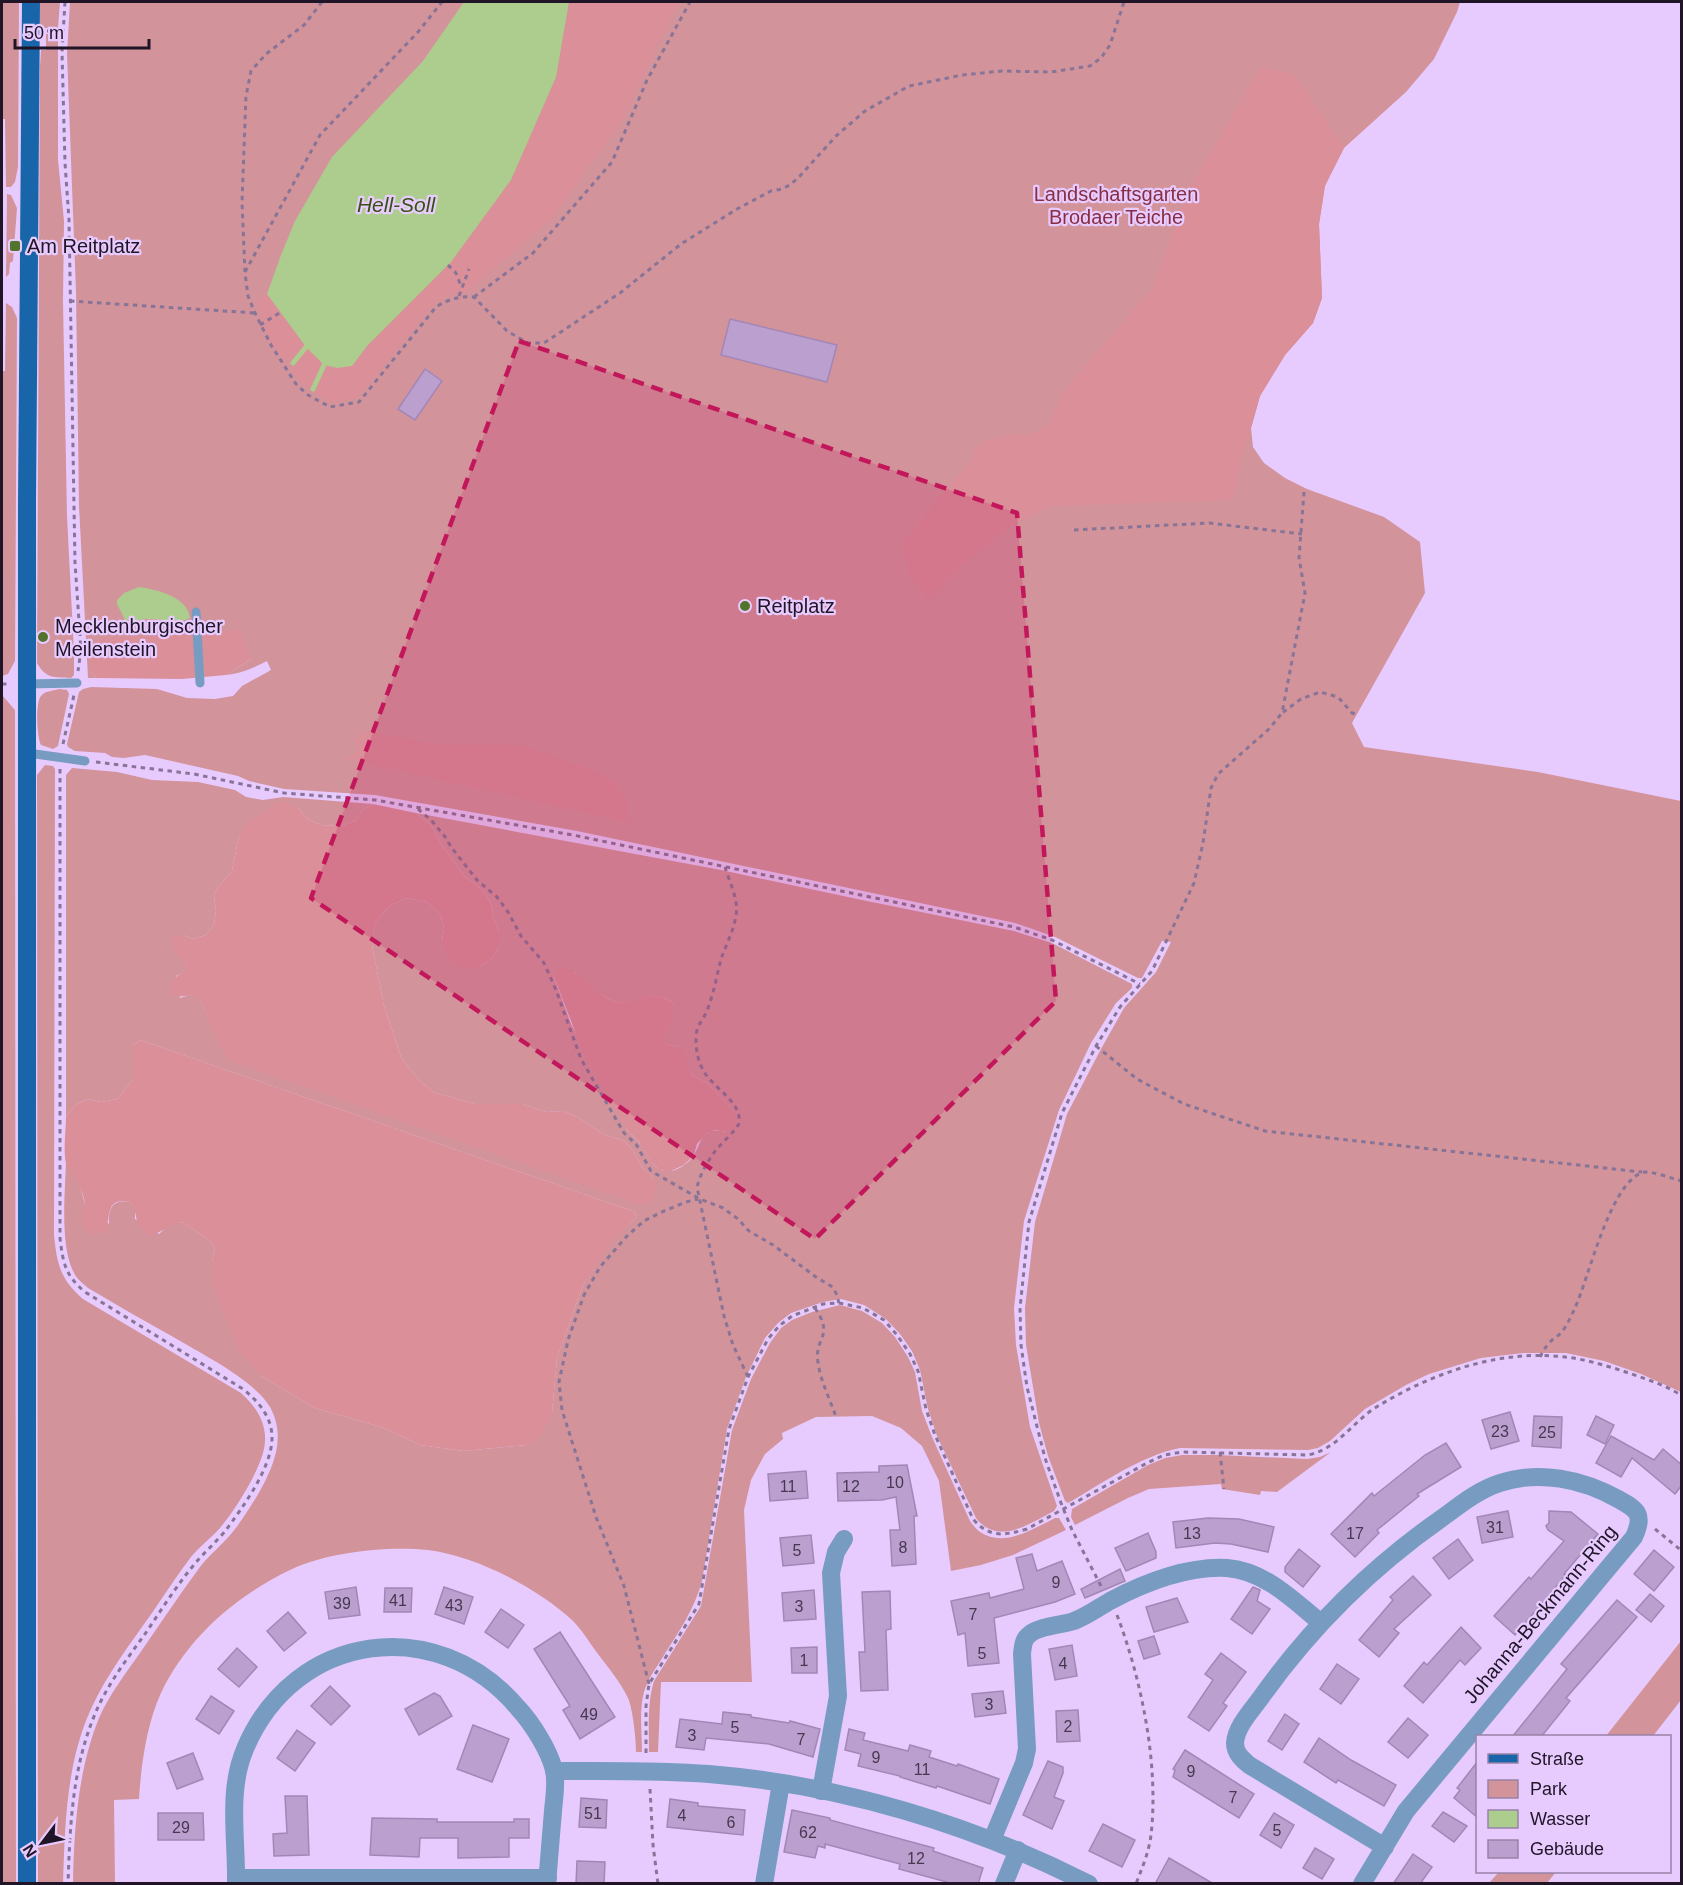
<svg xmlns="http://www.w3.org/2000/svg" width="1683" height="1885" font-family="Arial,sans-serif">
<rect width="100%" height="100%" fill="#e8cbfe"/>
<g fill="#d3939b" fill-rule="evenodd">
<path d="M2 2H19L18 167 15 182 11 187H6L5 119H2Z"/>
<path d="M40 2H60L58 28H40Z"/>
<path d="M70 2H1460L1457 12 1434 59 1406 92 1344 148 1325 185 1319 224 1322 298 1313 323 1285 355 1260 396 1251 428 1253 447 1264 463 1285 478 1307 489 1384 517 1420 542 1425 593 1352 723 1364 747 1538 772 1681 801V1392L1641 1374 1604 1361 1566 1353H1523L1481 1358 1429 1374 1406 1385 1365 1409 1330 1441 1318 1448 1308 1450 1180 1448C1140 1456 1103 1483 1068 1503L1065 1501 1048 1456 1039 1423 1026 1345 1025 1308 1035 1222 1067 1114 1101 1049 1124 1008 1156 972 1171 942 1162 941 1142 978H1138L1055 937 1015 923 577 831 375 795 284 789 249 781 238 776 145 755 124 758 112 757 105 753 75 751 68 747 67 744 79 692 83 689 91 687 157 689 187 698 215 699 233 696 242 686 271 670 267 661C253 668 241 674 226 675L250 660 211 633 197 634 91 672 96 678H88L79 506 76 292 67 54Z"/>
<path d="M46 34H58V160L64 221 63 301 67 516 74 653V675L71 678C54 677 46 679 37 663L40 67 41 50H46Z"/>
<path d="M7 194 11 195 17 208 13 261 10 263 9 274 6 277Z"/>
<path d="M6 303 12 307 17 318 15 661 8 674 2 676V371H5Z"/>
<path d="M59 689 67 690 69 694 58 746 53 749 41 745C37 737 35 703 41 696 45 691 52 691 59 689Z"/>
<path d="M2 695 15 710 16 1884 2 1883Z"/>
<path d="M45 765 53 766 55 769 54 1235C57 1264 60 1279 83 1299L241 1393C259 1409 270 1429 263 1453 257 1475 235 1510 220 1528 211 1538 200 1546 191 1557 177 1575 165 1594 152 1613 130 1644 107 1674 91 1709 66 1764 65 1825 63 1884L38 1883 37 775Z"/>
<path d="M72 768 117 772 152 780 198 782 235 790 246 797 263 800 283 797 373 804 362 811 355 821 340 826 321 825 309 820 297 807 239 835 232 871 218 887 214 895 216 911 214 925 206 935 193 939 183 935 181 958 186 965 185 972 176 976 180 998C183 997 187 996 190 995 203 995 208 1018 211 1027L654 1178 642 1167 633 1150 624 1141 603 1134 579 1118 563 1111 546 1112 522 1104H474L433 1092 417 1078 401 1057 384 1006 372 945 374 925 381 915 391 905 407 898 427 902 440 914 444 928 442 941 479 967 493 958 499 946V932L494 919 491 904 483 890 464 876 441 844 431 825 416 813 721 870 862 900 1014 931 1052 943 1132 984V988L1116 1003 1091 1043 1059 1110 1024 1221 1014 1308 1016 1345 1030 1427 1057 1506 1054 1511C1029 1524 998 1546 976 1518L937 1436 928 1409 920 1370 912 1351 900 1334 886 1319 864 1305 841 1299 823 1302 791 1313 778 1323 765 1338 746 1377 727 1429 702 1581C694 1610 680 1630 664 1655 657 1667 648 1678 644 1692 639 1711 642 1732 642 1752H636C636 1739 633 1710 628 1698 620 1681 606 1665 595 1650 588 1640 581 1629 573 1621 538 1588 476 1556 428 1550 385 1546 329 1552 290 1570 236 1596 187 1638 161 1693 147 1723 141 1765 139 1799L114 1800 115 1883H73C74 1828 78 1770 99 1718 109 1695 126 1673 140 1653 160 1624 179 1595 200 1567 209 1555 222 1545 231 1534 241 1522 249 1509 257 1496 273 1468 287 1438 270 1407 254 1380 202 1354 175 1338 146 1322 117 1305 88 1288 82 1283 76 1278 73 1271 60 1244 65 1193 66 1162L80 1186 85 1204 109 1224C108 1207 113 1199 130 1202L135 1209V1219L159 1234 170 1224 182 1222 209 1240 215 1249 212 1261 261 1376 315 1408 384 1428 420 1445 464 1451 527 1445 552 1413 557 1358 583 1285 609 1244 636 1217 635 1212 140 1040 134 1045V1079L117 1099 101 1102 87 1099 77 1104 66 1116V775ZM574 972C586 982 602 999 617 1002 638 1006 646 987 672 1002 677 1020 666 1023 662 1039L666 1044 678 1047 692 1075 707 1083 729 1106 727 1132C721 1131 715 1129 709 1132 700 1137 699 1147 694 1155 687 1166 669 1177 657 1168 650 1162 646 1153 641 1145 637 1140 632 1135 628 1131L571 1024 554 977Z"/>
<path d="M840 1305 862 1311 882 1323 895 1337 908 1357 915 1372 922 1411 932 1437 970 1521C973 1525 977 1530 980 1532 1004 1548 1033 1529 1055 1518H1059L1066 1530 1013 1555 981 1565 951 1571 939 1481 922 1446 901 1428 872 1416 816 1417 782 1433 783 1439 765 1454 751 1480 744 1510 752 1682H661L658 1752H649C649 1728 647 1704 654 1681L701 1606 732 1430 751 1379 770 1343 781 1328 792 1320 812 1312Z"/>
<path d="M1331 1452 1277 1492 1261 1491 1260 1495 1222 1489 1221 1484 1149 1489 1128 1498 1075 1525 1071 1517 1072 1509 1148 1465 1165 1458 1182 1455H1217L1307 1459 1320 1457Z"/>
<path d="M1681 1641V1700L1653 1736H1606Z"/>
<path d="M1499 1872H1556L1547 1883H1489Z"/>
</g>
<g fill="#da8f99">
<path d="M569 2H678L622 120 552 218 464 294 457 293 435 303 357 398C350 399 339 403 331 402 319 400 317 387 306 388L291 371 295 367 290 360 285 363C273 345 257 323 257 301L267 294 307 347 324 365 352 366 367 346 451 262 556 77Z"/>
<path d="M1261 67 1293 73 1344 148 1325 186 1319 224 1322 298 1313 323 1285 355 1260 396 1251 428 1241 457 1233 500 1050 506 1008 528 962 564 929 601 909 574 903 542 971 460C982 423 1022 445 1046 426 1050 423 1060 397 1065 389L1154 286 1189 189Z"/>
<path d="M240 629 250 660 226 675 182 679 96 678 91 672 90 653 100 639 197 634Z"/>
<path d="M367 731 441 745H522L600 773 615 783 629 806 628 816 633 823 346 759 355 754 358 747 355 741 358 735Z"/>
<path d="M288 802 297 807 309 820 321 825 340 826 355 821 362 811 373 804 416 813 431 825 441 844 464 876 483 890 491 904 494 919 499 932V946L493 958 479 967 466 969 454 964 445 953 442 941 444 928 440 914 427 902 407 898 391 905 381 915 374 925 372 945 384 1006 401 1057 417 1078 433 1092 474 1104H522L546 1112 563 1111 579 1118 603 1134 624 1141 633 1150 642 1167 654 1178 657 1185 653 1199 648 1204 640 1205 228 1060C223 1050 217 1040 212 1030 207 1019 206 1003 195 997 189 993 183 999 173 995 167 983 174 977 184 972L186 965 173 950 172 939 176 935H183L193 939 206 935 214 925 216 911 214 895 218 887 232 871 239 835 248 822 277 803Z"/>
<path d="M562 967C566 969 571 970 575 973 589 981 601 1000 618 1002 639 1005 646 987 672 1002 678 1020 666 1023 663 1039L666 1044 678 1047 685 1053 686 1061 692 1075 707 1083 729 1106 735 1117 734 1127 727 1132 715 1130 707 1133 697 1144 694 1155 684 1165 669 1172 659 1170 651 1162 639 1142 628 1131 585 1057 554 977 556 971Z"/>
<path d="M140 1040 635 1212 636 1217 610 1244 583 1285 557 1358 552 1413 541 1435 527 1445 464 1451 420 1445 384 1428 315 1408 261 1376 238 1350 213 1283 212 1261 215 1249 209 1240 182 1222C167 1225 163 1233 150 1235 130 1223 141 1217 130 1202 96 1195 119 1233 96 1234 86 1235 80 1222 81 1214 82 1211 84 1208 85 1205 85 1200 82 1192 80 1187 77 1179 69 1172 66 1163 63 1154 66 1127 66 1116L77 1104 87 1099 101 1102 117 1099 134 1079V1045Z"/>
</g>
<g fill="#accd8e">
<path d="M464 2H569L556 77 511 180 451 262 367 346 352 366 337 368 324 365 306 347 267 294 281 255 295 221 332 157 423 61Z"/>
<path d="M139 587C157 590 187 596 190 618 178 625 163 619 150 619 139 619 138 622 125 620L117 604V600L124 593Z"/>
</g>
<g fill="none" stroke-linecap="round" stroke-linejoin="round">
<g stroke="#accd8e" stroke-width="5">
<path d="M293 363 306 347"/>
<path d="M313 389 324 365"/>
</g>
</g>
<g fill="#bb9fcf" stroke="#a287b6" stroke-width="1.5">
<path d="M730 319 837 345 827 382 721 355Z"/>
<path d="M425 369 442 381 415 420 398 409Z"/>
<path d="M1510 1412 1519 1441 1491 1449 1482 1420Z"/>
<path d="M1534 1416 1562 1417 1561 1448 1532 1446Z"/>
<path d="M1596 1416 1614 1425 1605 1444 1587 1435Z"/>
<path d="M1611 1436 1654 1460 1663 1449 1682 1465V1485L1675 1494 1632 1458 1621 1477 1596 1463Z"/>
<path d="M1446 1443 1461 1467 1417 1494 1419 1496 1377 1530 1379 1533 1355 1557 1331 1534 1372 1493 1374 1496 1425 1455Z"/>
<path d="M907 1465 917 1516H914L916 1564 892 1566 890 1530H900L896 1497 882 1500 838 1501 837 1473 879 1472V1466Z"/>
<path d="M806 1471 808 1498 770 1501 768 1474Z"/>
<path d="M1508 1511 1513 1537 1482 1543 1477 1517Z"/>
<path d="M1549 1511 1571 1512 1598 1534 1564 1574 1566 1575 1515 1635 1494 1616 1529 1577 1531 1579 1564 1541 1548 1530 1546 1526 1549 1523Z"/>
<path d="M1208 1518 1239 1519 1274 1527 1268 1552 1231 1544 1215 1543 1176 1548 1173 1522Z"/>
<path d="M1148 1533 1156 1552V1558L1126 1571 1115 1548Z"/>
<path d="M811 1535 814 1563 783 1566 780 1538Z"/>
<path d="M1458 1539 1473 1560 1449 1579 1433 1558Z"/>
<path d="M1299 1549 1320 1566 1303 1587 1285 1572V1567Z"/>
<path d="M1654 1550 1674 1567 1654 1591 1634 1574Z"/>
<path d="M1032 1554 1037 1571 1062 1561 1075 1594 1055 1602 994 1618 999 1663 968 1666 965 1633 958 1635 951 1601 989 1593 990 1598 1024 1589 1016 1558Z"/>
<path d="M1120 1569 1125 1581 1085 1598 1081 1589Z"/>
<path d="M1413 1576 1431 1595 1394 1629 1399 1633 1379 1657 1359 1640 1393 1600 1390 1597Z"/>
<path d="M356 1587 360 1615 329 1619 325 1592Z"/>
<path d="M444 1587 473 1597 464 1624 435 1614Z"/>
<path d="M1253 1587 1260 1590 1257 1601 1270 1609 1252 1634 1231 1619Z"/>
<path d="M385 1588H412L411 1612H384Z"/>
<path d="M814 1590 816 1619 784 1621 782 1593Z"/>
<path d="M890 1591 891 1629 886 1630 888 1690 861 1691 859 1652H865L862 1592Z"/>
<path d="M1650 1594 1664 1606 1651 1622 1636 1610Z"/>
<path d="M1177 1598 1188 1622 1154 1632 1146 1607Z"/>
<path d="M1617 1600 1637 1617 1566 1698 1570 1701 1541 1737H1512L1567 1669 1561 1664Z"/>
<path d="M501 1609 524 1625 508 1648 485 1632Z"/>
<path d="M288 1612 306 1633 284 1651 267 1631Z"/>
<path d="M1461 1627 1481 1648 1465 1665 1460 1660 1423 1703 1404 1686 1424 1662 1427 1665Z"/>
<path d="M560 1632 615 1717 580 1739 563 1710 570 1706 534 1649Z"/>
<path d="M1154 1636 1160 1654 1144 1659 1138 1641Z"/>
<path d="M1072 1645 1077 1676 1055 1680 1049 1649Z"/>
<path d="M817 1647V1673H792L791 1648Z"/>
<path d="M237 1648 257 1667 239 1687 218 1669Z"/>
<path d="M1221 1653 1246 1672 1223 1703 1227 1706 1209 1731 1188 1717 1213 1680 1205 1674Z"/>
<path d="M1337 1664 1359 1679 1341 1704 1320 1689Z"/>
<path d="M330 1686 350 1706 331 1725 311 1706Z"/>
<path d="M1003 1691 1006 1713 975 1717 972 1694Z"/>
<path d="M434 1693 440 1696 452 1716 419 1735 405 1709Z"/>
<path d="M211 1696 234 1711 219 1734 196 1719Z"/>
<path d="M1078 1710 1080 1741 1057 1742 1056 1711Z"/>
<path d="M723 1712 751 1715V1717L789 1723 790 1721 820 1729 813 1757 769 1744 706 1738 704 1750 676 1747 680 1719 722 1724Z"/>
<path d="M1285 1714 1299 1724 1282 1750 1268 1741Z"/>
<path d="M1408 1718 1428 1735 1408 1758 1388 1742Z"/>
<path d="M473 1725 509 1739 492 1782 457 1769Z"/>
<path d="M849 1729 865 1733 863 1740 908 1751 910 1745 931 1751 929 1757 957 1766 958 1764 999 1779 990 1804 937 1786 936 1788 900 1777V1776L858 1766 861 1754 845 1750Z"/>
<path d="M297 1730 315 1743 295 1771 277 1758Z"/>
<path d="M1319 1738 1351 1760 1396 1785 1384 1806 1338 1780 1336 1783 1304 1762Z"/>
<path d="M1185 1750 1254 1794 1239 1818 1173 1777 1175 1770 1173 1769Z"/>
<path d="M193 1753 203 1779 177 1789 167 1763Z"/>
<path d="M1048 1761 1063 1767V1773L1054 1797 1064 1801 1052 1829 1023 1815Z"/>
<path d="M1478 1761V1818L1454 1798 1460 1790 1457 1788Z"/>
<path d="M285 1796H307L309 1855 274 1856 273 1834 287 1833Z"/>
<path d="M581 1798 607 1800 606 1828 579 1827Z"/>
<path d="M670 1799 698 1803V1806L745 1810 743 1835 667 1827Z"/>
<path d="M792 1810 830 1818V1820L934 1848 933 1851 983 1868 978 1884H954L899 1869 900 1864 825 1844V1848L818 1846 815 1858 784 1852Z"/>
<path d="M1443 1812 1467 1826 1454 1842 1432 1826Z"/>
<path d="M158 1813H203L204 1840H158Z"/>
<path d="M1274 1813 1294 1825 1281 1848 1260 1835Z"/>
<path d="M372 1818 437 1819V1822H514V1819H529V1838H509V1857L458 1858V1838H420L419 1857 370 1855Z"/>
<path d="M1103 1824 1135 1840 1122 1867 1089 1851Z"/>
<path d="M1315 1848 1334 1859 1322 1879 1303 1868Z"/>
<path d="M1413 1854 1432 1867 1420 1884H1393Z"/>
<path d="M1169 1858 1214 1884H1155Z"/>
<path d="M577 1861 605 1862 604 1884H576Z"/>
</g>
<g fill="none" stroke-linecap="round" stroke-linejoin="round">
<g stroke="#887497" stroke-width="3" stroke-dasharray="4.5 4.5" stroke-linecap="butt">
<path d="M65 2 62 52 65 163 69 220 75 563 81 650 78 671"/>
<path d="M322 2 304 25 266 54 251 71 246 96 242 202 245 273 248 296 255 313 271 345 296 384 308 395 330 407 359 402 436 307C449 299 459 296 474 297L507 331 528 343H544L620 293 681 244 737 209 771 191 782 189 790 185 799 177 836 136 865 111 909 86 962 75 1002 71 1051 72 1090 66 1101 58 1110 45 1124 2"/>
<path d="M47 31H63"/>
<path d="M448 265 456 273 461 286"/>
<path d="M245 272 320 135 418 32 442 2"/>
<path d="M459 296 469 269"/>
<path d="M474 297 533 253 612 162 647 80 690 2"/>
<path d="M70 301 255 313"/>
<path d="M260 325 281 312"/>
<path d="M1304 492 1299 558 1305 593 1282 713 1301 699 1320 692 1338 697 1352 713 1356 714"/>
<path d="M1074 530 1209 523 1302 534"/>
<path d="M2 684H10"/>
<path d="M63 744 74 695"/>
<path d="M96 762 194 774 284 793 375 800 573 835 1014 927 1052 940 1140 984"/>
<path d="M60 769V1238C63 1263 65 1275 85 1292L243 1389C259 1402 272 1417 272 1438 272 1467 243 1507 226 1530 217 1541 207 1550 198 1560 178 1583 162 1609 145 1634 127 1659 107 1685 95 1714 72 1769 70 1826 68 1884"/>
<path d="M418 809 431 820 446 838 451 847 477 880 497 897 508 912 521 936 544 963 556 990 581 1059 624 1133 636 1144 651 1171 700 1199 723 1208 738 1219 749 1231 773 1245 816 1277 831 1286 836 1293 839 1303"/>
<path d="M725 867C729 881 739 900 736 915 734 930 726 945 721 959 717 975 714 992 708 1008 705 1018 696 1025 696 1037 696 1048 697 1058 702 1068 710 1087 742 1100 739 1123 738 1129 718 1146 713 1154 706 1164 700 1175 697 1187L724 1316 733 1345 748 1377"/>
<path d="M1096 1046 1137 1079 1184 1104 1265 1131 1642 1172"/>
<path d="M815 1308C835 1338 814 1336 818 1362 820 1380 830 1399 836 1417"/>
<path d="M1540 1357C1543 1351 1546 1346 1551 1341 1554 1338 1558 1336 1561 1333 1567 1326 1571 1316 1575 1308 1589 1277 1609 1187 1641 1173 1649 1169 1672 1179 1682 1181"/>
<path d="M1220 1452 1224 1489"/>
<path d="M1655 1529 1682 1551"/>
<path d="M1101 1586 1072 1530 1061 1503 1045 1458 1027 1387 1021 1345 1020 1308 1029 1222 1062 1113 1096 1046 1120 1007 1152 971 1194 883 1203 843 1211 788 1218 774 1269 729 1282 713"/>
<path d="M1117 1615C1142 1681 1159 1766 1151 1835 1149 1852 1142 1868 1136 1884"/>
<path d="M649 1684 624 1586 596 1517 562 1410 559 1382 568 1340 584 1295 600 1267 627 1236 644 1221 664 1211 686 1202 698 1199"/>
<path d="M646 1753V1706L649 1684 699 1604 729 1429 748 1377 768 1339 779 1326 792 1316 823 1304 839 1303 863 1308 884 1320 897 1335 910 1354 918 1371 926 1409 935 1435 973 1519C990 1539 1005 1535 1027 1529L1147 1463 1164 1455 1182 1452 1308 1455C1338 1449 1353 1421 1378 1406 1433 1373 1499 1349 1565 1357 1584 1359 1604 1365 1623 1371 1642 1378 1665 1384 1682 1396"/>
<path d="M650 1789 653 1845 658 1884"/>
</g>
<g stroke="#789cc1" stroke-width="9">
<path d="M196 612 200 683"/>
<path d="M27 684 77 683"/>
<path d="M28 753 85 761"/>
</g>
<g stroke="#789cc1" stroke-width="18">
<path d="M554 1771C606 1771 658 1770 709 1774 841 1785 971 1824 1089 1884"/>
<path d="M821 1791 838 1696 831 1573 836 1552 844 1539"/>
<path d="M992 1840 1024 1763 1027 1749 1022 1654C1023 1646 1023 1639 1030 1634 1039 1626 1062 1625 1074 1621 1087 1616 1098 1608 1110 1601 1144 1583 1188 1566 1227 1568 1265 1571 1293 1600 1320 1622"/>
<path d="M236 1878H385"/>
<path d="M236 1884C237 1839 227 1791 245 1749 294 1632 437 1612 518 1708 532 1723 549 1750 554 1770 557 1783 554 1798 553 1811 551 1835 549 1859 547 1884"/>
<path d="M385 1884V1878H548"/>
<path d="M764 1884 781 1783"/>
<path d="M1004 1884 1018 1850"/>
<path d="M1362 1884 1406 1811 1634 1537C1644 1514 1638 1510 1618 1499 1582 1479 1539 1470 1500 1483 1478 1490 1460 1505 1442 1518 1372 1567 1312 1626 1262 1696 1253 1709 1236 1726 1235 1743 1235 1753 1242 1759 1249 1765L1385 1847"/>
</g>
<path stroke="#1965a9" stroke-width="18" d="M27 1884V502L31 2"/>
</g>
<path fill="#c2185b" fill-opacity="0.2" stroke="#c2185b" stroke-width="4.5" stroke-dasharray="12 8" stroke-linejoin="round" d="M519 341 1017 513 1056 1001 815 1239 311 898Z"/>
<g fill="#51732b" stroke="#e8cbfe" stroke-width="2">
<rect x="9" y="240" width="12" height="12" rx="3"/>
<circle cx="745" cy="606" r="6"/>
<circle cx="43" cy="637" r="6"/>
</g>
<g text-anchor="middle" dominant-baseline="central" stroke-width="4.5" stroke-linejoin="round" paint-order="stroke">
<g font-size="16" fill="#473851">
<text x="1500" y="1431">23</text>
<text x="1547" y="1432">25</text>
<text x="895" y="1482">10</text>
<text x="788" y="1486">11</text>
<text x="851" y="1486">12</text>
<text x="1495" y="1527">31</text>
<text x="1192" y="1533">13</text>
<text x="1355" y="1533">17</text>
<text x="903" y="1547">8</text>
<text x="797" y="1550">5</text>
<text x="1056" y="1582">9</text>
<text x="398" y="1600">41</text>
<text x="342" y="1603">39</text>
<text x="454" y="1605">43</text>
<text x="799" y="1606">3</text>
<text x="973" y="1614">7</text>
<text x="982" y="1653">5</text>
<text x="804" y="1660">1</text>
<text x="1063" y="1663">4</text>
<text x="989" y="1704">3</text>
<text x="589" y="1714">49</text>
<text x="1068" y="1726">2</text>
<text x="735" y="1727">5</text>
<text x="692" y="1735">3</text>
<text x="801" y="1739">7</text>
<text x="876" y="1757">9</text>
<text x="922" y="1769">11</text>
<text x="1191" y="1771">9</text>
<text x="1233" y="1797">7</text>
<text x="593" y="1813">51</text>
<text x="682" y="1815">4</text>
<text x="731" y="1822">6</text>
<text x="181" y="1827">29</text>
<text x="1277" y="1830">5</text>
<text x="808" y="1832">62</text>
<text x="916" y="1858">12</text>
</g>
<g font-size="20" fill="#872e42" stroke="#e8cbfe">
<text x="1116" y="194">Landschaftsgarten<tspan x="1116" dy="23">Brodaer Teiche</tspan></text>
</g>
<g font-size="20" fill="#201527" stroke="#e8cbfe" text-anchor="start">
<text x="27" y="246">Am Reitplatz</text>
<text x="757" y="606">Reitplatz</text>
<text x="55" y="626">Mecklenburgischer<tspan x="55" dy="23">Meilenstein</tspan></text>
</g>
<g font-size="20" fill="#201527" stroke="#e8cbfe">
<text transform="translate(1540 1614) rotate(-50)">Johanna-Beckmann-Ring</text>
</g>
<g font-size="21" font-style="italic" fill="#355210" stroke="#e8cbfe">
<text x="396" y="204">Hell-Soll</text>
</g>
</g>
<rect width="1683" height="1885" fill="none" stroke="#201527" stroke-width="6"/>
<rect x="1476" y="1735" width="195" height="138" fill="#e8cbfe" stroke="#9882a8" stroke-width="1.5"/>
<rect x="1488" y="1754" width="30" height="9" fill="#1965a9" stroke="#9882a8" stroke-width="1.5"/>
<text x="1530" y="1765" font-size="18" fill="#201527">Straße</text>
<rect x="1488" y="1780" width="30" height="18" fill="#d3939b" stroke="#9882a8" stroke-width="1.5"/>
<text x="1530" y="1795" font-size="18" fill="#201527">Park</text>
<rect x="1488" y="1810" width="30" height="18" fill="#accd8e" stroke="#9882a8" stroke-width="1.5"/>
<text x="1530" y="1825" font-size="18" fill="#201527">Wasser</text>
<rect x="1488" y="1840" width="30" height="18" fill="#bb9fcf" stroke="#9882a8" stroke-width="1.5"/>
<text x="1530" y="1855" font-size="18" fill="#201527">Gebäude</text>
<g transform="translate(42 1843) rotate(238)" stroke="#e8cbfe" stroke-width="4.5" paint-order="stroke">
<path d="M0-4.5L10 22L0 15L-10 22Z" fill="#201527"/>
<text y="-9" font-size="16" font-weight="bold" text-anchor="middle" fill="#201527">N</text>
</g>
<path d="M15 39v9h134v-9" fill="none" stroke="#201527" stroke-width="3"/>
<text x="24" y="39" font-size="18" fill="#201527" stroke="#e8cbfe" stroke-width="4.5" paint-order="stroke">50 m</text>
</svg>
